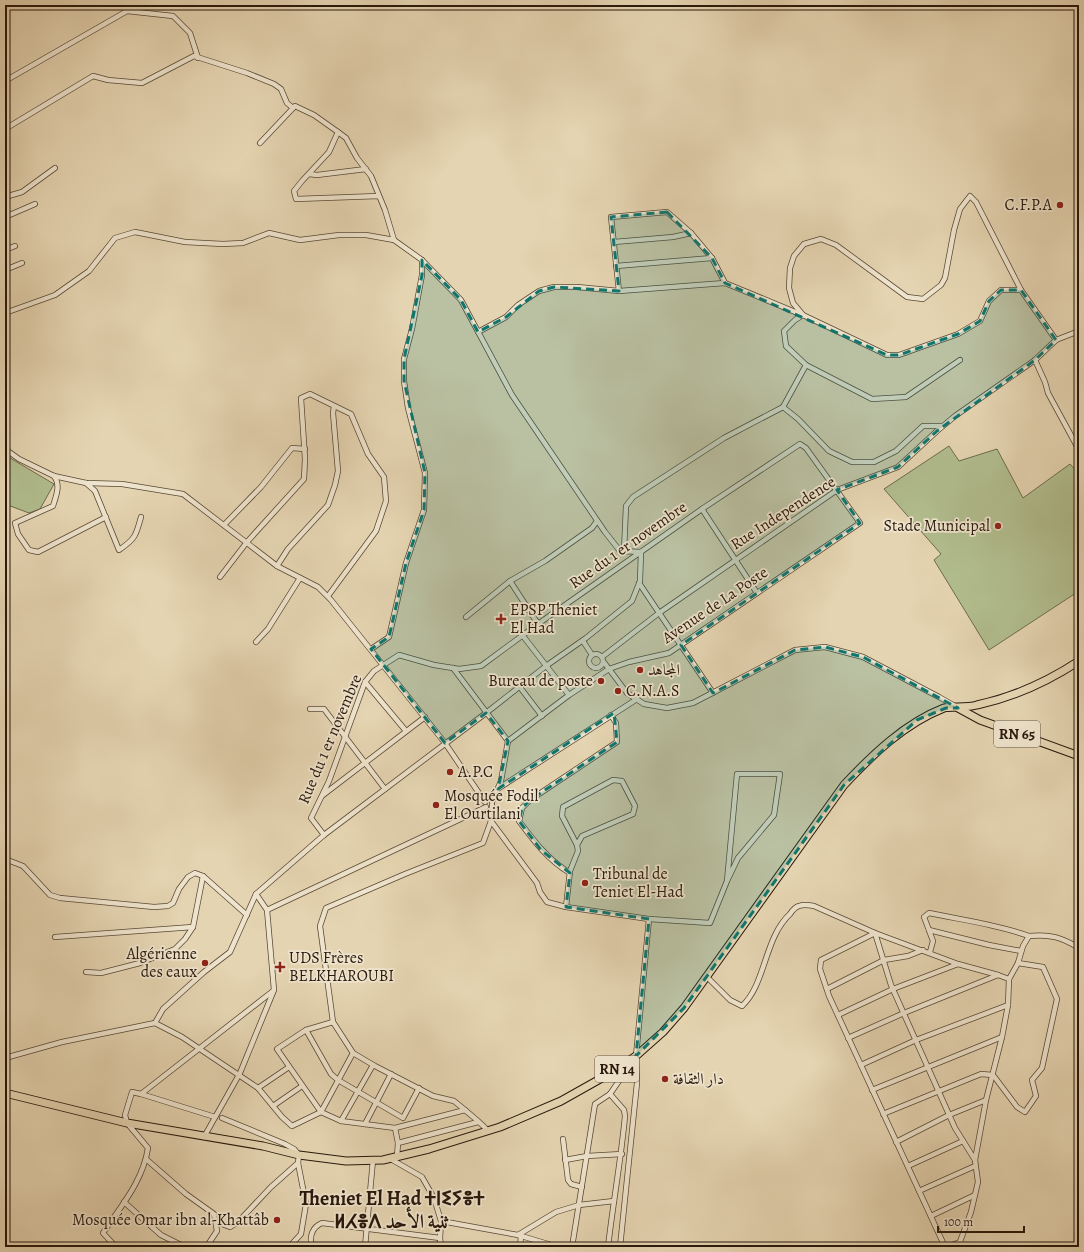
<svg xmlns="http://www.w3.org/2000/svg" width="1084" height="1252" font-family="Alegreya,Amiri,'Noto Sans Tifinagh',serif">
<rect width="100%" height="100%" fill="#e5d4b1"/>
<filter id="stains"><feTurbulence type="fractalNoise" baseFrequency=".005" numOctaves="4"/><feColorMatrix values="0 0 0 0 .2 0 0 0 0 .09 0 0 0 0 .02 0 0 0 .5 -.17"/></filter>
<radialGradient id="worn" r=".72"><stop offset=".6" stop-color="#630" stop-opacity="0"/><stop offset="1" stop-color="#630" stop-opacity=".3"/></radialGradient>
<g fill="#b1bd8e" stroke="#6d6b4d">
<path d="M949 446 959 461 997 449 1023 498 1070 464 1079 474V591L989 650 934 560 941 554 884 489Z"/>
<path d="M5 455 54 484 40 509 29 513 5 504Z"/>
</g>
<g fill="none" stroke-linecap="round" stroke-linejoin="round">
<defs>
<g id="minor">
<path d="M5 81 127 11 173 16 190 33 198 58"/>
<path d="M5 129 93 76 108 80 142 83 194 56 247 73 274 84 281 89 287 103 293 108"/>
<path d="M260 143 295 106 314 115 338 132"/>
<path d="M309 174 317 175 366 169"/>
<path d="M5 197 22 192 55 168"/>
<path d="M5 217 35 204"/>
<path d="M614 242 673 237 691 233"/>
<path d="M5 250 15 246"/>
<path d="M616 266 712 258"/>
<path d="M5 270 22 263"/>
<path d="M619 291 611 217 667 212 691 233 712 258 725 283"/>
<path d="M5 313 55 295 89 271 115 238 135 232 185 242 223 244 243 243 269 233 300 240 339 235H366L394 240"/>
<path d="M803 315 793 303 789 288 790 268 794 256 804 244 821 239 836 245 907 297 923 299 941 285 945 278 954 230 960 209 970 196 976 202 1021 290 1056 340"/>
<path d="M478 332 506 317 518 305 539 291 554 287H577L619 291 725 283 800 314"/>
<path d="M960 360 906 397 872 399 806 365 786 346 784 331 795 320 803 315 887 355H899L958 334 980 321 989 301 1001 290H1021"/>
<path d="M1035 360 1045 382 1048 393 1079 450"/>
<path d="M783 407 806 365"/>
<path d="M5 449 19 459 54 476 86 483 122 484 183 494 277 566 318 587 331 600 445 743 485 802"/>
<path d="M54 476C61 485 56 496 53 506L15 523 18 534 29 550 38 552 106 517"/>
<path d="M86 483 95 491 119 550C135 539 136 536 141 517"/>
<path d="M702 509 757 593"/>
<path d="M224 525 261 487 292 448 305 449"/>
<path d="M624 551 626 506 633 497 724 438 783 407 798 419 829 451 852 462H874L896 451 923 426H942"/>
<path d="M277 566 288 549 328 505 335 485 338 471 333 413 334 406"/>
<path d="M220 577 247 542 304 479 305 459 301 398 310 394 351 414 368 454 384 477 386 501 376 531 328 596"/>
<path d="M510 581 538 624"/>
<path d="M639 583 713 693"/>
<path d="M466 617 510 581 545 561 592 528 597 521"/>
<path d="M523 636 569 695"/>
<path d="M583 641 592 655"/>
<path d="M256 642 268 629 300 578"/>
<path d="M371 649 389 637 406 563 424 510 425 473 408 408 404 381V359L412 329 422 275V260"/>
<circle cx="596" cy="661" r="7"/>
<path d="M602 657 659 613 837 490 898 467 937 431 955 416 1035 360 1056 340 1079 331"/>
<path d="M603 661 627 693 644 704 667 708 693 703 795 650 825 647 863 657 939 697 955 706"/>
<path d="M453 668 508 741"/>
<path d="M365 682 406 731"/>
<path d="M519 686 542 716"/>
<path d="M310 709H324L385 789"/>
<path d="M499 788 637 699"/>
<path d="M323 795 425 717"/>
<path d="M491 821 537 883 540 892 547 902 566 907 649 919 636 1056 637 1083 620 1247"/>
<path d="M324 835 311 818 329 781 365 682 374 671 399 655 434 665 459 669 481 666 538 624 702 509 800 444 806 448 860 523 669 653 629 662 609 669 569 695 508 741 501 781 492 802"/>
<path d="M5 859 23 866 50 895 60 898 154 907 168 906 173 903 179 889 188 877 195 873 203 876 247 915"/>
<path d="M570 873C548 860 534 841 519 821L522 808 530 800 617 742 616 723 611 715"/>
<path d="M256 894 230 952 204 972 163 1009 155 1023 182 1037 258 1088 282 1117 292 1126 321 1112 353 1053 333 1022 320 926 326 908 405 874 483 843 491 821 492 805"/>
<path d="M566 907 570 871 578 851 577 845 582 836 633 814 635 806 622 781 613 780 563 807 562 816 577 845"/>
<path d="M267 910 486 807"/>
<path d="M649 919 710 923 727 881 737 774H780L774 815 738 858 727 881"/>
<path d="M929 930 989 945 1021 951"/>
<path d="M55 937 193 927"/>
<path d="M930 952 933 941 924 917 929 913C962 920 996 924 1029 936"/>
<path d="M86 972 101 973 140 963 175 949 185 939 193 927 203 876"/>
<path d="M707 977 730 1000 742 1006C766 984 764 938 790 914 792 911 795 907 799 906 804 904 809 905 814 906L875 933 958 964 998 975 1009 979 1008 1005 1002 1037 986 1100 975 1160 978 1182 971 1212 958 1247"/>
<path d="M1009 979 1018 963"/>
<path d="M827 989 884 960 908 956 923 950"/>
<path d="M838 1015 893 989 958 964"/>
<path d="M333 1022 306 1030 277 1049 321 1112 341 1121 395 1128 465 1110C473 1117 481 1123 488 1131"/>
<path d="M306 1030 331 1074 338 1080 403 1118 419 1088"/>
<path d="M848 1038 904 1013 998 975"/>
<path d="M353 1053 375 1066 433 1096 454 1101 465 1110"/>
<path d="M5 1058 62 1042 155 1023"/>
<path d="M861 1065 916 1040 1008 1005"/>
<path d="M258 1088 289 1067"/>
<path d="M872 1090 1002 1037"/>
<path d="M273 1106 302 1086"/>
<path d="M883 1114 981 1074 993 1075 1017 1107 1025 1112 1036 1096 1032 1080 1042 1068 1057 999 1043 967 1018 963 1023 946 1029 936C1050 934 1061 937 1079 948"/>
<path d="M215 1117 141 1094 273 991"/>
<path d="M222 1118 285 1144 294 1149 299 1155 298 1163 306 1204 301 1234 289 1247"/>
<path d="M341 1121 373 1065"/>
<path d="M365 1124 391 1074"/>
<path d="M395 1128 398 1143"/>
<path d="M204 1137 240 1073 274 990 267 910 256 894 324 835 486 713 546 666 586 638 632 601 640 581 641 552 620 551 605 532 512 395 461 300 422 260 394 240 385 210 371 176 357 158 346 138 338 132 329 152 302 181 294 191 296 199 379 196"/>
<path d="M563 1139 568 1180 571 1184 582 1187"/>
<path d="M896 1142 949 1115 986 1100"/>
<path d="M397 1157 398 1143 478 1122"/>
<path d="M389 1158 422 1177 434 1198 441 1221 440 1238 441 1247"/>
<path d="M146 1159 186 1194 214 1214 217 1231 207 1246 203 1247"/>
<path d="M565 1160 587 1156 622 1154"/>
<path d="M908 1166 963 1141"/>
<path d="M919 1191 975 1166"/>
<path d="M124 1202 161 1235 185 1247"/>
<path d="M931 1216 975 1195"/>
<path d="M441 1221 518 1235 558 1247"/>
<path d="M216 1222 230 1227 238 1222 271 1187 298 1163"/>
<path d="M518 1235 556 1212 579 1205 614 1201"/>
<path d="M116 1247 103 1233C121 1206 143 1181 148 1148L127 1123 125 1115 132 1092 141 1094"/>
<path d="M312 1247C309 1237 312 1227 322 1223L440 1238"/>
<path d="M365 1247 373 1160"/>
<path d="M520 1247 521 1236"/>
<path d="M572 1247 595 1104 610 1094 634 1059"/>
<path d="M608 1247C613 1203 621 1160 625 1116L624 1110 610 1094"/>
<path d="M945 1247 829 996 820 969 821 960 875 933 891 985 955 1128 975 1160"/>
<path d="M947 1247 960 1242"/>
</g>
<g id="primary">
<path d="M958 708 980 720 1079 756"/>
<path d="M5 1093 127 1123 263 1146 299 1155 346 1161 383 1160 429 1149 500 1127 561 1101 609 1074 636 1056 663 1032 684 1008 844 785C872 755 905 723 944 708 951 706 967 708 977 705 1014 697 1047 682 1079 661"/>
</g>
</defs>
<use href="#minor" stroke="#584835" stroke-width="6"/>
<use href="#primary" stroke="#29190c" stroke-width="9"/>
<use href="#minor" stroke="#eee3cc" stroke-width="4.5"/>
<use href="#primary" stroke="#e5d4b1" stroke-width="7"/>
</g>
<path fill="#0f766e" fill-opacity="0.2" stroke="#0f766e" stroke-width="3" stroke-dasharray="8 5" stroke-linejoin="round" d="M667 212 712 258 725 283 887 355H899L958 334 980 321 989 301 1001 290H1021L1056 340 1035 360 937 431 898 467 837 490 860 523 681 645 713 693 795 650 825 647 863 657 958 708H946L917 720 844 785 684 1008 636 1056 649 919 566 907 570 873 541 850 519 821 522 808 530 800 617 742 614 713 498 789 508 741 486 713 445 743 371 649 389 637 406 563 424 510 425 473 404 381V359L422 275V260L461 300 478 332 506 317 539 291 554 287 619 291 611 217Z"/>
<g fill="#8f2418" stroke="#eee3cc" stroke-width="1.5">
<circle cx="1060" cy="205" r="4"/>
<circle cx="998" cy="526" r="4"/>
<path d="M499 613h4v4h4v4h-4v4h-4v-4h-4v-4h4z"/>
<circle cx="640" cy="670" r="4"/>
<circle cx="601" cy="681" r="4"/>
<circle cx="618" cy="691" r="4"/>
<circle cx="450" cy="772" r="4"/>
<circle cx="436" cy="805" r="4"/>
<circle cx="585" cy="883" r="4"/>
<circle cx="205" cy="963" r="4"/>
<path d="M278 961h4v4h4v4h-4v4h-4v-4h-4v-4h4z"/>
<circle cx="665" cy="1079" r="4"/>
<circle cx="277" cy="1220" r="4"/>
</g>
<g text-anchor="middle" dominant-baseline="central" stroke-width="3.5" stroke-linejoin="round" paint-order="stroke">
<g fill="#eee3cc" stroke="#645646" stroke-width="1">
<rect x="994" y="721" width="46" height="26" rx="3"/>
<rect x="595" y="1056" width="44" height="26" rx="3"/>
</g>
<g font-size="15" font-weight="bold" fill="#29190c">
<text x="1017" y="734">RN 65</text>
<text x="617" y="1069">RN 14</text>
</g>
<g font-size="16" fill="#29190c" stroke="#eee3cc" text-anchor="start">
<text x="1052" y="205" text-anchor="end">C.F.P.A</text>
<text x="990" y="526" text-anchor="end">Stade Municipal</text>
<text x="510" y="610">EPSP Theniet<tspan x="510" dy="18">El Had</tspan></text>
<text x="648" y="670">المجاهد</text>
<text x="593" y="681" text-anchor="end">Bureau de poste</text>
<text x="626" y="691">C.N.A.S</text>
<text x="458" y="772">A.P.C</text>
<text x="444" y="796">Mosquée Fodil<tspan x="444" dy="18">El Ourtilani</tspan></text>
<text x="593" y="874">Tribunal de<tspan x="593" dy="18">Teniet El-Had</tspan></text>
<text x="197" y="954" text-anchor="end">Algérienne<tspan x="197" dy="18">des eaux</tspan></text>
<text x="289" y="958">UDS Frères<tspan x="289" dy="18">BELKHAROUBI</tspan></text>
<text x="673" y="1079">دار الثقافة</text>
<text x="269" y="1220" text-anchor="end">Mosquée Omar ibn al-Khattâb</text>
</g>
<g font-size="16" fill="#29190c" stroke="#eee3cc">
<text transform="translate(783 513) rotate(-33)">Rue Independence</text>
<text transform="translate(628 545) rotate(-35)">Rue du 1 er novembre</text>
<text transform="translate(715 605) rotate(-34)">Avenue de La Poste</text>
<text transform="translate(330 739) rotate(-67)">Rue du 1 er novembre</text>
</g>
<g font-size="20" font-weight="bold" fill="#29190c" stroke="#eee3cc">
<text x="392" y="1198">Theniet El Had ⵜⵏⵉⵢⴻⵜ<tspan x="392" dy="23">ⵍⵃⴻⴷ ثنية الأحد</tspan></text>
</g>
</g>
<rect width="1084" height="1252" fill="none" stroke="#e5d4b1" stroke-width="20"/>
<rect x="6" y="6" width="1072" height="1240" fill="none" stroke="#29190c" stroke-width="2"/>
<rect x="10" y="10" width="1064" height="1232" fill="none" stroke="#29190c"/>
<path d="M938 1226v6h86v-6" fill="none" stroke="#29190c" stroke-width="2"/>
<text x="944" y="1226" font-size="12" fill="#29190c" stroke="#eee3cc" stroke-width="3" paint-order="stroke">100 m</text>
<rect width="100%" height="100%" filter="url(#stains)"/>
<rect width="100%" height="100%" fill="url(#worn)"/>
</svg>
